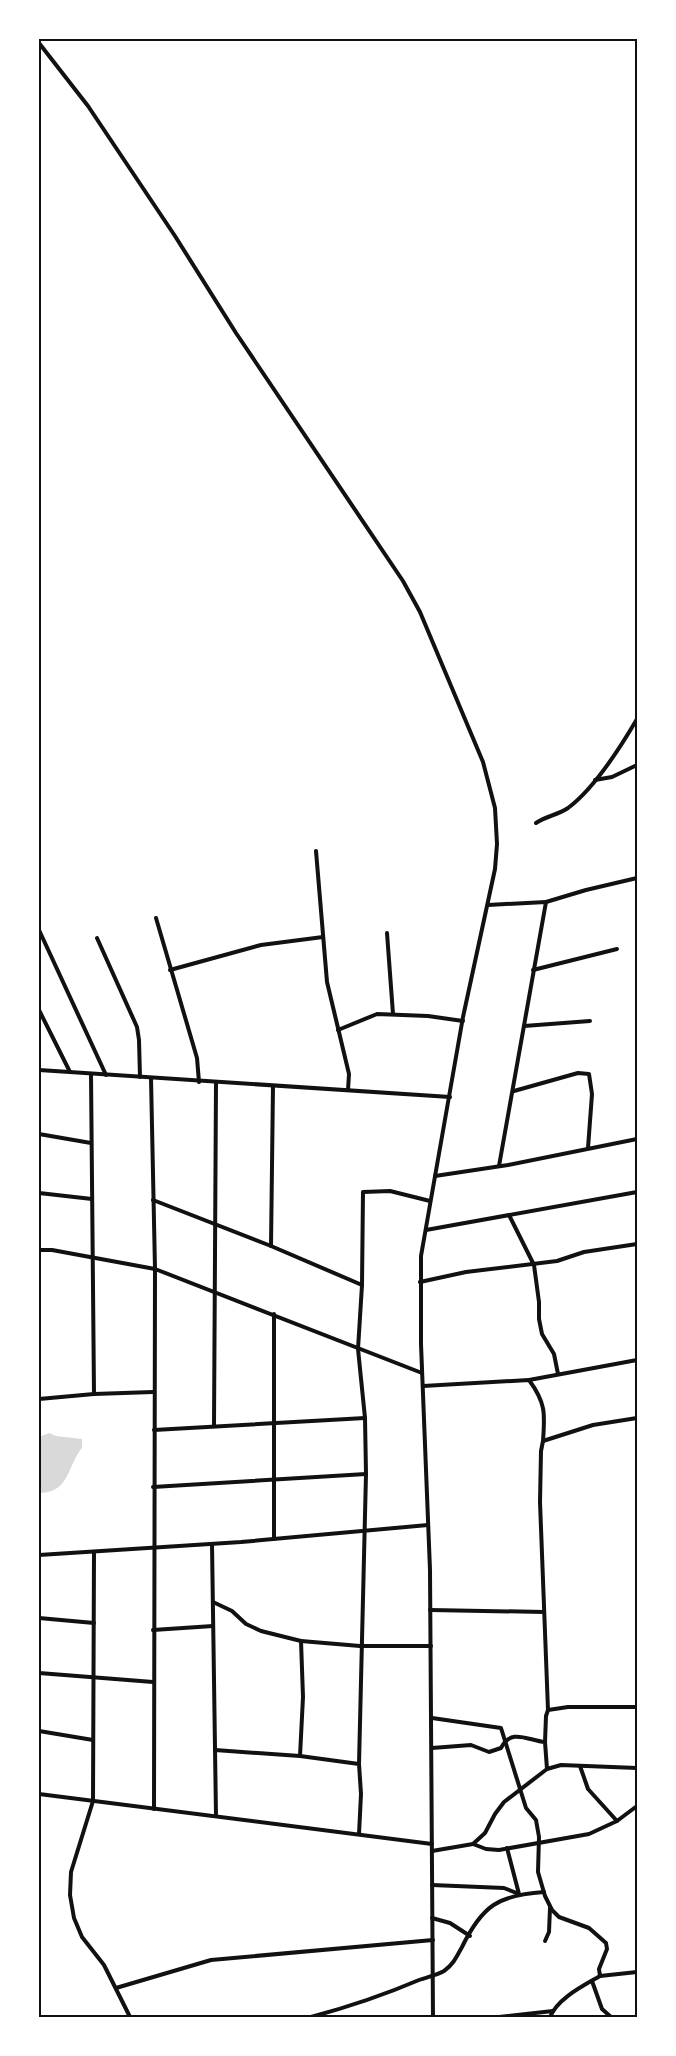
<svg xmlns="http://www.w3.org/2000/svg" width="676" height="2056" font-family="Lato,sans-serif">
<rect width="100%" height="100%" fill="#fff"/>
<path fill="#d9d9d9" d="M49 1433 56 1436 82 1439V1448C68 1464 70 1491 42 1493L39 1491V1437Z"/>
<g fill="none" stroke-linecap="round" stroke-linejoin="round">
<g stroke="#111" stroke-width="4">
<path d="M39 43 88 106 175 236 236 333 403 581 420 612 483 762 495 808 497 844 495 869 463 1017 421 1256V1344L430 1570 433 2017"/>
<path d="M595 780 612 777 637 765"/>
<path d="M536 823C546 816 558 815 568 808 595 788 620 748 637 719"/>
<path d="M316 851 327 982 349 1074 348 1090"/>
<path d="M546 902 586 890 637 878"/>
<path d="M488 905 546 902 499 1166"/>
<path d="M156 918 197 1058 199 1082"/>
<path d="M39 930 106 1075"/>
<path d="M387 933 393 1014"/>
<path d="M97 938 137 1027 139 1040 140 1077"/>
<path d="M170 970 261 945 323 937"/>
<path d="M533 970 617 949"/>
<path d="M39 1010 70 1072"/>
<path d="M524 1026 590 1021"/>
<path d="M338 1030 377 1014 428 1016 463 1021"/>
<path d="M39 1070 450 1097"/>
<path d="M91 1074 94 1394"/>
<path d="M151 1078 155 1269 154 1809"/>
<path d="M514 1091 578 1073 589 1074 592 1094 588 1148"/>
<path d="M39 1134 91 1143"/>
<path d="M435 1176 508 1165 637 1139"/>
<path d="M39 1193 92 1199"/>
<path d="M153 1200 271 1246 362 1285"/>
<path d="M509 1215 534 1265 539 1302V1319L542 1334 554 1354 558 1374"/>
<path d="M426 1230 637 1192"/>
<path d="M271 1246 273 1086"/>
<path d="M39 1250H52L155 1269 422 1373"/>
<path d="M420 1282 466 1272 557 1261 584 1252 637 1244"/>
<path d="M274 1314V1539"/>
<path d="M529 1380 637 1360"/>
<path d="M423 1386 529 1380C546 1403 545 1414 543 1441L593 1425 637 1418"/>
<path d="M39 1399 94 1394 153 1392"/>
<path d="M214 1426 216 1083"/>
<path d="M154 1430 365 1418"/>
<path d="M543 1441 541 1451 540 1502 548 1710"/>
<path d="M153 1487 366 1474"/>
<path d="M212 1544 216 1816"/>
<path d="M94 1552 93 1801 71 1872 70 1895 74 1918 82 1937 104 1965 130 2017"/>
<path d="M39 1555 241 1542 428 1525"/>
<path d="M213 1602 232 1611 246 1624 261 1631 301 1641 303 1697 300 1756 359 1764 361 1794 359 1834"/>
<path d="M430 1610 544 1612"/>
<path d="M39 1618 94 1623"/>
<path d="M153 1630 213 1626"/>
<path d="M301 1641 360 1646H431"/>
<path d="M39 1673 153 1682"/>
<path d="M432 1718 501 1728 526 1808 536 1820 539 1837 538 1872 545 1896 552 1910 559 1917 589 1928 606 1943 607 1949 599 1969 600 1976 637 1972"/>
<path d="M39 1731 93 1740"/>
<path d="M545 1742 546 1716 548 1710 568 1707H637"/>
<path d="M432 1748 471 1745 489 1752 501 1748C511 1728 527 1740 545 1742L547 1769 561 1765 637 1768"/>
<path d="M215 1750 300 1756"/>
<path d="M359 1764 366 1474 365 1418 358 1349 362 1285 363 1192 390 1191 430 1201"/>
<path d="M580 1766 588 1789 617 1821"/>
<path d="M39 1794 432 1844"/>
<path d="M473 1844 486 1849 499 1850 589 1834 617 1821 637 1806"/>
<path d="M432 1851 473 1844 485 1833 495 1814 504 1802 547 1769"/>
<path d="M432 1885 504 1888 519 1894 507 1848"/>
<path d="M432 1918 450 1923 470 1936"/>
<path d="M545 1941 549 1932 550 1908"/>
<path d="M592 1981 602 2009 611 2017"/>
<path d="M116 1988 211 1960 433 1940"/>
<path d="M311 2017C348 2007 384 1995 419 1980 427 1977 437 1975 444 1971 453 1965 457 1956 462 1947 482 1906 498 1895 544 1892"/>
<path d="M499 2017 553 2011"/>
<path d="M550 2017C558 1998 583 1986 600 1976"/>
</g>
</g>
<rect width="676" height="2056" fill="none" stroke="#ffffff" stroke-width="80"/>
<rect x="40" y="40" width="596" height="1976" fill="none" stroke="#111" stroke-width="2"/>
</svg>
